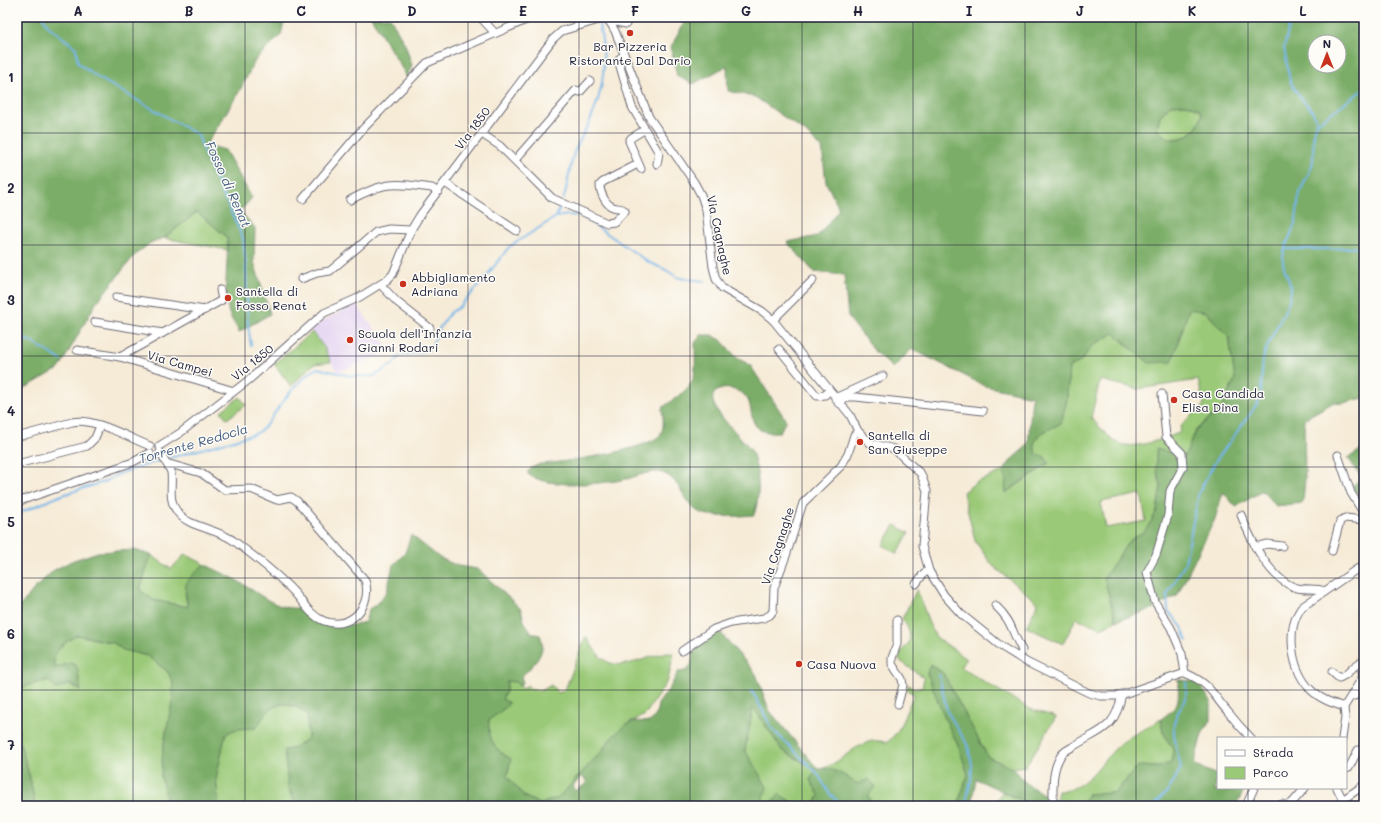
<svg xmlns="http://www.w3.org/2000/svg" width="1381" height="823" font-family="Mali,sans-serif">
<rect width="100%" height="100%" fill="#fdfcf7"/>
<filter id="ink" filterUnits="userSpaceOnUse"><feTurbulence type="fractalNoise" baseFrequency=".025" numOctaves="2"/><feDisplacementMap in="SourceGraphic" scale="8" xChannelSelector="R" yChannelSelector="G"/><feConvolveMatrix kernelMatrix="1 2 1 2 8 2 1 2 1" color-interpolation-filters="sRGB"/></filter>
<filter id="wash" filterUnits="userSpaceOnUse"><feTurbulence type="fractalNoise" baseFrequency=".012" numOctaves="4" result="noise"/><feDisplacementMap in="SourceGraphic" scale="16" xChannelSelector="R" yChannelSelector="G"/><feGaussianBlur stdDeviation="0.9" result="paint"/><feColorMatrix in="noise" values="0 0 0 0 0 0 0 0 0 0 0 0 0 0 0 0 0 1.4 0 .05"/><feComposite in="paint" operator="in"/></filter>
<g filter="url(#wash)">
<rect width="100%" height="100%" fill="#f6ebd7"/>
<path fill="#e4d3f2" d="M356 304 391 352 338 372 331 362 324 347 310 330 321 322Z"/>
<g fill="#9ac977" stroke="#5e7659" fill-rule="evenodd">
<path d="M1187 104 1199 109 1202 114C1199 136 1170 149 1157 128L1160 116 1170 105Z"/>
<path d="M197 212 227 237 228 250 164 238Z"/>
<path d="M1189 309 1206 312 1229 337 1235 379 1222 407 1196 430 1186 456 1156 469 1161 486 1157 511 1146 530 1129 541 1104 578 1116 621 1101 628 1076 618 1063 644 1026 627 1038 603 992 565 975 541 963 492 975 483 1003 471 1006 479V493L1049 463 1036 455 1034 443 1040 434 1061 423 1067 399 1069 367 1080 362 1092 345 1114 333 1131 349 1182 327ZM1100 380 1138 389 1198 380 1204 405 1182 424 1179 433C1165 438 1140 448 1125 445 1112 443 1100 427 1091 418ZM1141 494 1146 521 1106 528 1101 502Z"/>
<path d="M312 332 324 347 331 362 314 364 291 386 274 364Z"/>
<path d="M240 397 246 405 227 419 221 411Z"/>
<path d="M895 525 909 533 897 554 883 545Z"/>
<path d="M185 554 204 564C188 580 181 584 188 607L153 600 140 590 151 555 171 569Z"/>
<path d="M917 589 928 621 936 637 967 659 960 667 1030 709 1056 717 1026 766 1013 768 988 757 943 673 930 664 945 719 959 747 968 775 957 806H874C859 784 849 776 823 768 841 763 853 745 872 741 877 740 883 742 888 742L898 731 914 694 907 690 908 685 915 688H922L924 678 899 660 901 651C914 642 911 631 902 619Z"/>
<path d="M77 635 114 643 123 650 148 656 168 672 173 683V697L163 748 161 777 168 806H35L30 778 20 743 17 724V691C34 677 62 678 80 690L71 663 55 668C51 650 64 643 77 635Z"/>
<path d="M585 638 588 639C591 644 594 650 598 654 619 679 649 651 674 653L668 680 645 715 629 723 607 742 603 750 558 798 540 804 525 797 507 776 511 759C495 750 487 739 489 720L506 707 508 703 502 699 506 691 507 681 515 682 523 689 527 685 531 689 541 691 551 685 558 693 565 690Z"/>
<path d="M285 704 297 707 307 714 308 738C304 741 299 744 296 747 285 759 285 794 297 806H219L216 779 225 736C232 727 245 729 256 728 265 715 267 705 285 704Z"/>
<path d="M753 707 782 750 816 770 810 780 819 795C812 816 791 802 779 794L768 806H755L762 802 753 764 745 750Z"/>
<path d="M1161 719 1163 732 1173 750 1171 763 1158 767 1138 766 1115 793 1088 794 1082 806H1055L1058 791C1085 792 1100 762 1118 746 1130 735 1147 728 1161 719Z"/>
<path d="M1002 792 1034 806H992Z"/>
</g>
<g fill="#7bad68" stroke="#4e6852" fill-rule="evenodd">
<path d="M17 17H285L281 35 256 59 239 92 206 145 225 150 252 198 240 211 255 228 254 262 270 314 239 332C236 325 229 317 228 309 223 285 229 261 227 237L197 212 164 238 150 243 134 256 96 303 59 369 25 388 17 383V366L26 350 17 348Z"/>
<path d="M371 17H390L405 44 412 65 407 77Z"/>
<path d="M687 17H1364V398L1343 403 1334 402 1304 419 1305 479 1303 503 1276 506 1262 491 1236 507 1223 492 1215 519 1177 596 1150 610 1116 621 1104 578 1129 541 1146 530 1157 511 1161 486 1156 469V449L1185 456 1196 430 1222 407 1235 379 1229 337 1206 312 1189 309 1172 362 1149 363 1114 333 1093 345 1080 362 1069 367 1067 399 1061 423 1040 434 1034 443 1036 455 1044 456 1049 463 1005 493 1006 479 1003 471 1013 458 1028 445 1032 396 985 386 912 349 893 368 876 353 848 317 844 275 814 272 787 242 818 236 839 209 826 182 822 148 804 131 755 97 728 91 727 66 693 84 677 76 671 47ZM1315 42H1339V66H1315ZM1187 104 1199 109 1202 114C1199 137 1170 149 1157 128L1160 116 1170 105Z"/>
<path d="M701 335H712L721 340 737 358 750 365 786 420 780 432C773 432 764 433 759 429 749 421 753 408 747 398 742 391 728 386 719 390 695 400 747 440 752 452 759 473 761 494 754 515 740 516 710 519 697 511 682 500 678 473 657 472 644 472 634 478 622 480 600 484 543 489 527 473L531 468 540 464C560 463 649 450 660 435 665 427 663 418 662 408 696 383 696 386 695 343Z"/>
<path d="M1364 448V503L1352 486 1362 478 1348 458Z"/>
<path d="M411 535 440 558 458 566 478 569 521 609 524 621 532 633 540 635C548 653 533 665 521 677L523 682 520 686 515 682 507 681 506 691 502 699 509 703 506 707 489 720C487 739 495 750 511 759L507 776 525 797 540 804 558 798 603 750C608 741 620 727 630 723 637 720 643 722 650 722L656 715 658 704 671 686 678 672C698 671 688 655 698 646 704 640 713 636 719 631L756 674 769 710 818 769C832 766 846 776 857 784L869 779 875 786 868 797 874 806H836L833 803 832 806H811L817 801 819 795 810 780 816 770 782 750 753 707 745 750 767 787 762 802 755 806H297L288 787 284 750 295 748 308 738 307 714C281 695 271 705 256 728 245 729 232 727 225 736L216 779 219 806H168L161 777 163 748 173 697V683L168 672 148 656 123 650 114 643 77 635C64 643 51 650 55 668L71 663 77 666 81 691 71 684 56 689 48 680 23 687 17 691V610L34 589 54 570 74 560 98 552 135 550 151 555 140 590 153 600 188 607C183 580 185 583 204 564 217 571 231 576 243 584 261 595 277 610 299 608 303 612 308 619 313 621 330 628 348 627 365 622L369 609 378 603 387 591 393 565 405 553ZM583 776 587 783 576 791 573 786Z"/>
<path d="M930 664 943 673 988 757 1013 768 1028 785 1050 798 1047 806H1034L976 779 971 806H957L968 775 959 747 945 719 927 673Z"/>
<path d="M1178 680 1193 681 1199 684 1211 701V720L1202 734 1194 765 1217 775 1215 791 1244 790 1236 806H1082L1088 794 1115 793 1138 766 1158 767 1171 763 1173 750 1163 732 1161 719C1180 705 1179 703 1178 680Z"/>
<path d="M17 724 20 743 30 778 35 806H17Z"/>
<path d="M779 794 797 806H768Z"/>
</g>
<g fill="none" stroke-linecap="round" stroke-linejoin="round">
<g stroke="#74b5e9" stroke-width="2">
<path d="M43 17 48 26 76 48 78 63 97 77 198 135 206 158 243 238 246 265 248 325 251 345"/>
<path d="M1317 123 1364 89"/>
<path d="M563 200C568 186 569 171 573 156 576 145 584 133 589 123 605 89 608 57 598 21"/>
<path d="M556 217 568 215 582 216 648 262 664 269 679 278 705 281"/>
<path d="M1286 249H1329L1364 247"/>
<path d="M17 336 32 342 61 360"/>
<path d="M166 459 255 434C264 430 266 425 272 417 284 399 298 380 317 368L351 376H374L392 365 400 356 424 351 431 347 440 327 451 312 458 308 482 282 509 247 556 217 561 205"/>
<path d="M17 514 62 495 104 482 121 473 161 460"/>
<path d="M1187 641 1182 627 1168 611 1167 595 1185 563 1199 492 1215 462 1258 403C1265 385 1259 370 1265 352 1271 334 1290 307 1291 290 1291 279 1281 269 1283 258 1284 246 1292 234 1295 223 1298 214 1297 203 1300 193 1303 183 1309 175 1312 165 1316 151 1310 137 1317 123L1312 110 1299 96 1290 81 1284 48 1291 17"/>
<path d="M939 675 947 711 968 746 972 764 971 780 965 806"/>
<path d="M752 691 773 730 817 773 830 794 842 806"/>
<path d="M1153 806 1168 791 1181 768C1179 755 1172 738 1174 724 1177 706 1189 705 1186 682"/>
</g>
</g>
</g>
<g filter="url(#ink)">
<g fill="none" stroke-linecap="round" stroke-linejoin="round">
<defs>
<g id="street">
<path d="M480 17 495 33"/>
<path d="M577 17 580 25"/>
<path d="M608 19 615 31 649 117 694 182 701 195 706 210 713 267 716 279 722 288 762 311 773 320 850 415 858 431 870 443 894 449 921 474 927 491 922 546 929 571 944 595 961 614 1002 647 1028 663 1089 693 1101 696H1118L1185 673C1211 684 1211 693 1228 712 1235 721 1243 730 1251 738"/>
<path d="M624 56 620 58 619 63 632 107 659 153 657 164"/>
<path d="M482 134 500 146 552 198 607 223 614 222 625 211C622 207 618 209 613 207 606 205 600 193 600 185L603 182 638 164"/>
<path d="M515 160 576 90 580 92 590 81"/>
<path d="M641 169 629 141 631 138 644 130"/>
<path d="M445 183 517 231"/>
<path d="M303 199 360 132 427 63 533 17"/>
<path d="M350 200C386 181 392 183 432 188L438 192"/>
<path d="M301 279 317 273 330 271 376 232 389 229 411 230"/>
<path d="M381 285 397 302 430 328"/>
<path d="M220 290 222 300 120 357 234 391"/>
<path d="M116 297 205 310"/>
<path d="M773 320 813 280"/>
<path d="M95 322 163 333"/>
<path d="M779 349 817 396 825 395 829 391"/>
<path d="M77 350 120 357"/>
<path d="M1162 394 1166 437 1182 453 1183 467 1170 491 1168 515 1156 555 1147 572 1155 602 1171 628 1182 654 1185 673"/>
<path d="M835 398 883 376"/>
<path d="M838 403 848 397H856L983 411"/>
<path d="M17 437 72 422C94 417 129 438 150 446"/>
<path d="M159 446 180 433 250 379 324 313 358 298 387 280 393 274 411 230 420 215 553 39 562 31 602 19 626 24"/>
<path d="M160 452C163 458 168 465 171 472 173 487 167 499 178 513 188 527 219 529 234 541 254 556 275 572 292 590 303 601 309 615 324 621 351 631 373 605 365 580L297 501 291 497 277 500 251 489 225 490 201 473 166 463"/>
<path d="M1338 455 1351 493 1364 514"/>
<path d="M17 464 87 446 95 438 100 426"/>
<path d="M17 502 133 462 150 453"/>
<path d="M1241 515C1251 540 1268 577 1294 587 1304 591 1316 587 1324 591"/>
<path d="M1255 547 1267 544 1282 546"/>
<path d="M1332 551 1340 521 1345 518 1364 520"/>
<path d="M916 584 924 573 929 571"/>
<path d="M995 605C1013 622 1011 631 1022 650L1020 658"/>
<path d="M897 620V644L892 658V664L902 679 903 685 898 704"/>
<path d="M682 651 714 629 731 623 764 618 770 615 773 611 774 588 786 556 803 503 841 466 848 454 854 435 858 431"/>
<path d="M1364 661 1362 671 1364 681"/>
<path d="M1332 672 1339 678C1349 676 1353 663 1363 662"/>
<path d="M1351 697 1364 693"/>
<path d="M1344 707C1332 703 1320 699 1311 690 1291 670 1285 629 1302 607L1357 569 1364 566"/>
<path d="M1342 738 1345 718 1344 707 1362 678"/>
<path d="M1346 769 1349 768 1358 750 1364 751"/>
<path d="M1337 788 1346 806"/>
<path d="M1344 799 1364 785"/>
<path d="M1053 803C1053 787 1052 771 1060 757 1062 752 1069 749 1074 746 1101 729 1115 730 1122 694"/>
<path d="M1282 804 1286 806 1292 803 1305 788"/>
<path d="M1246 806 1254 788"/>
</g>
</defs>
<use href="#street" stroke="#6c6872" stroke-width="9"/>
<use href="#street" stroke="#fff" stroke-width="7"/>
</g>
</g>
<path fill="none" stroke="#22223b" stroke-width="1" stroke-opacity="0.55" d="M133 17V806M245 17V806M356 17V806M468 17V806M579 17V806M690 17V806M802 17V806M913 17V806M1025 17V806M1136 17V806M1248 17V738M17 133H1364M17 245H1364M17 356H1364M17 467H1364M17 578H1364M17 690H1364M1248 788V806"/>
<g fill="#c8321e" stroke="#fdfcf7" stroke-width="1.5">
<circle cx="630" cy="33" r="4"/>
<circle cx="403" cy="284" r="4"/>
<circle cx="228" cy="298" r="4"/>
<circle cx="350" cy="340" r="4"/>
<circle cx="1174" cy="400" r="4"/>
<circle cx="860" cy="442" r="4"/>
<circle cx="799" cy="664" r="4"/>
</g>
<g text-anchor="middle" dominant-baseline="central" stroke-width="3" stroke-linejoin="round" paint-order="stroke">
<g font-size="12" fill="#22223b" stroke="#fdfcf7" text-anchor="start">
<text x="630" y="46" text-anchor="middle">Bar Pizzeria<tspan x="630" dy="14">Ristorante Dal Dario</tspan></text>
<text x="411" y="277">Abbigliamento<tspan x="411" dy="14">Adriana</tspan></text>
<text x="236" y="291">Santella di<tspan x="236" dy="14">Fosso Renat</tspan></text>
<text x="358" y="333">Scuola dell'Infanzia<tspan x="358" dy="14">Gianni Rodari</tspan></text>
<text x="1182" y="393">Casa Candida<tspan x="1182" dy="14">Elisa Dina</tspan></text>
<text x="868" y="435">Santella di<tspan x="868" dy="14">San Giuseppe</tspan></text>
<text x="807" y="664">Casa Nuova</text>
</g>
<g font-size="12" fill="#22223b" stroke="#fdfcf7">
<text transform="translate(472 128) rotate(-53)">Via 1850</text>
<text transform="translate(720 235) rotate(78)">Via Cagnaghe</text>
<text transform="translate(252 362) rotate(-39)">Via 1850</text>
<text transform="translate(180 363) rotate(16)">Via Campei</text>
<text transform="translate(777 546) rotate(-72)">Via Cagnaghe</text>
</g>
<g font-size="13" font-style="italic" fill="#435d81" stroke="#fdfcf7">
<text transform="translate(229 184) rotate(66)">Fosso di Renat</text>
<text transform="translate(193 443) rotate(-16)">Torrente Redocla</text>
</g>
</g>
<rect width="1381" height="823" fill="none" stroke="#fdfcf7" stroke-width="44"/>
<rect x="1217" y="737" width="130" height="52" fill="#fdfcf7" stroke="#a5a5ac"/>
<rect x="1225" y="750" width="20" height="6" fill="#ffffff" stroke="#a5a5ac"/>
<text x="1253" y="757" font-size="12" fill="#22223b">Strada</text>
<rect x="1225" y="767" width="20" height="12" fill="#9ac977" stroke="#a5a5ac"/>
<text x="1253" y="777" font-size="12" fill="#22223b">Parco</text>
<g transform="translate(1327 54)"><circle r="19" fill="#fdfcf7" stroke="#a5a5ac"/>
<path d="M0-3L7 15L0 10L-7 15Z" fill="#c8321e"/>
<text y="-6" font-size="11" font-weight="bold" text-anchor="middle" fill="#22223b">N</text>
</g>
<rect x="22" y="22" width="1337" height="779" fill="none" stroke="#22223b" stroke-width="1.5"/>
<g font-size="13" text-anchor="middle" font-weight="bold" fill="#22223b">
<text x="78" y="16">A</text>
<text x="189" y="16">B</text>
<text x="301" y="16">C</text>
<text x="412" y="16">D</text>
<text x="523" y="16">E</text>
<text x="635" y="16">F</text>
<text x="746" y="16">G</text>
<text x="858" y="16">H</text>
<text x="969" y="16">I</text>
<text x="1080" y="16">J</text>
<text x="1192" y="16">K</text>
<text x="1303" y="16">L</text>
<text x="11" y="82">1</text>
<text x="11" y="193">2</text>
<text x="11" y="305">3</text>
<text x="11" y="416">4</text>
<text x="11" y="527">5</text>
<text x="11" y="639">6</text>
<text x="11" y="750">7</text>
</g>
</svg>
